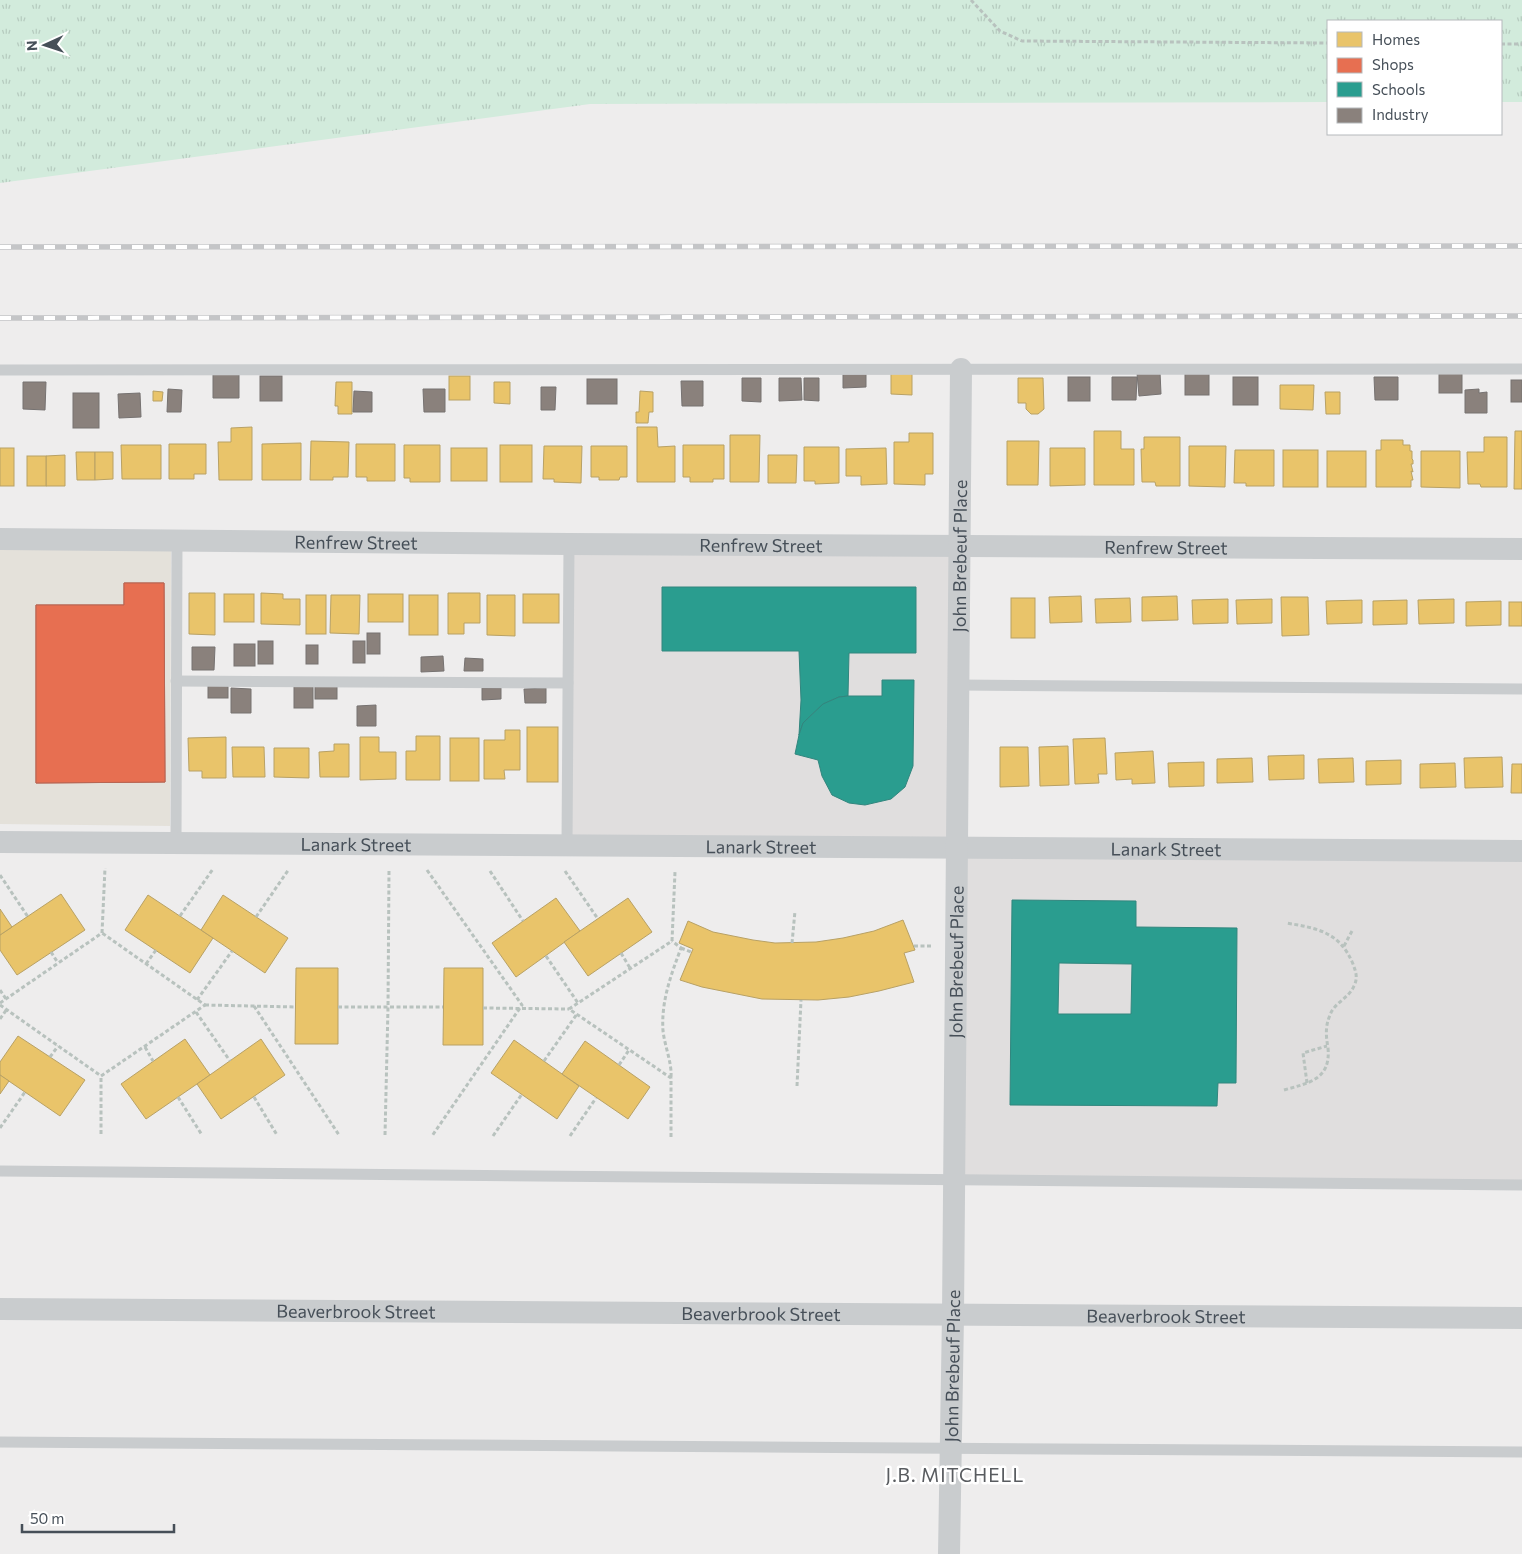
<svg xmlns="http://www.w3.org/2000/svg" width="1522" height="1554" font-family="Commissioner,sans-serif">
<defs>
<pattern id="grass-tufts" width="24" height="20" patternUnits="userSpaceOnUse" patternTransform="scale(1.25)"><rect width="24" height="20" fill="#d2ebdc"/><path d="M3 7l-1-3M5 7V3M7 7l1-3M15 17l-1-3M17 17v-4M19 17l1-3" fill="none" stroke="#b6cbbf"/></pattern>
</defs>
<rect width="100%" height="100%" fill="#eeeded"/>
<path fill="#e4e1da" d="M171 547 170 826 0 824V549Z"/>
<path fill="#e0dede" d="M569 544 959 545 957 847 1522 851V1185L954 1180 957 847 567 845Z"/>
<path fill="url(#grass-tufts)" d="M0 0H1522V102H1501V21H1328V102L590 104 0 183Z"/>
<g fill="#e9c46a" stroke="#b8a165">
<path d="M891 373H912V395L891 394Z"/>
<rect x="449" y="376" width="21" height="24"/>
<path d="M1018 378H1043L1044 409 1038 414H1031L1026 409V403H1018Z"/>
<path d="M336 382H352V414H338V406H335Z"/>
<path d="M494 382H510V404L494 403Z"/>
<path d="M1280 385H1314L1313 410 1280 409Z"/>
<path d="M153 391 163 392 162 401H153Z"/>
<path d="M640 391 653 392V412H649L648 423H636V412H639Z"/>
<path d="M1325 392H1340V414H1326Z"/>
<path d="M252 427V480H219L218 442H231V428Z"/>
<path d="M637 427H657L658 447 675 446V482H637Z"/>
<path d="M1094 431H1121V449H1134V485H1094Z"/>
<path d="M1515 431H1522V489H1514Z"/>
<path d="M909 433H933V474H925V485L894 484V442H909Z"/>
<path d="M730 435H760L759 482H730Z"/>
<path d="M1144 437H1180V486H1156L1155 482H1142L1141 449H1144Z"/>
<path d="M1484 437H1507V487H1481L1480 484H1468L1467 452H1484Z"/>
<path d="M1381 440H1403V445H1410V451H1412V459L1413 460V464H1411L1413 472 1411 471 1413 480H1411V487H1376V450H1381Z"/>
<path d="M311 441 349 442 348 477H333V480H310Z"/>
<path d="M1007 441H1039L1038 485H1007Z"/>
<path d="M301 443V480H262V444Z"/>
<path d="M169 444H206V474H194V479H169Z"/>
<path d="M356 444H395V481H367V477H356Z"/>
<path d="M121 445H161V479H122Z"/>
<path d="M404 445H440V482H410V478H404Z"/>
<rect x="500" y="445" width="32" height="37"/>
<path d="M683 445H724V479H713V482H690V477H683Z"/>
<path d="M544 446H582L581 483 554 482V479H543Z"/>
<path d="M591 446H627V477H620L619 480H599V477H591Z"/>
<path d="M1189 446H1226L1225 487 1189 486Z"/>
<path d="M804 447H839V483L815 484V481H804Z"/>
<rect x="0" y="448" width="14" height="38"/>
<rect x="451" y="448" width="36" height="33"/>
<path d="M886 448 887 484 861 485V476H846V449Z"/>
<path d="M1050 448H1085V485L1050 486Z"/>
<path d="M1235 450H1274V486H1246V483H1234Z"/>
<rect x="1283" y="450" width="35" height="37"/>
<rect x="1327" y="451" width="39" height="36"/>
<path d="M1421 451H1460V488L1421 487Z"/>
<path d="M76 452H95V480H77Z"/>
<path d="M95 452H113V479L95 480Z"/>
<path d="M65 455V486H46V456Z"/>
<path d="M768 455H797L796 483H768Z"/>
<rect x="27" y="456" width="19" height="30"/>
<path d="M189 593H215V635L189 634Z"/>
<path d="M261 593 283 594V599H300V625L261 624Z"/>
<path d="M448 593H480V623H464V634H448Z"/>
<rect x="224" y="594" width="30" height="28"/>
<rect x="368" y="594" width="35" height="28"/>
<rect x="523" y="594" width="36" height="29"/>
<rect x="306" y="595" width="20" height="39"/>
<path d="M331 595H360L359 634 330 633Z"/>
<rect x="409" y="595" width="29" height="40"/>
<path d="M487 595H515V636L487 635Z"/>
<path d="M1081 596 1082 622 1050 623 1049 597Z"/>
<path d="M1177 596 1178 620 1142 621V597Z"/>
<path d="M1281 597H1308L1309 635 1282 636Z"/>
<rect x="1011" y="598" width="24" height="40"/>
<path d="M1130 598 1131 622 1096 623 1095 599Z"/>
<path d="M1228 599V623L1193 624 1192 600Z"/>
<path d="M1272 599V623L1237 624 1236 600Z"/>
<path d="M1454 599V623L1419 624 1418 600Z"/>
<path d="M1362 600V623L1327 624 1326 601Z"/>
<path d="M1407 600V624L1373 625V601Z"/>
<path d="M1501 601V625L1466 626V602Z"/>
<rect x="1509" y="602" width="13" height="24"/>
<rect x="527" y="727" width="31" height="55"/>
<path d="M505 730H520V770H504L505 779H484V740H505Z"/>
<path d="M416 736H440V780H406V751H416Z"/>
<path d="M226 737V778H202V771H189L188 738Z"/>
<path d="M360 737H379V752H396V779L360 780Z"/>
<rect x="450" y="738" width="29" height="43"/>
<path d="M1105 738 1107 774H1098L1099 783 1075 784 1073 739Z"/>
<path d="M334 744H349V777H320L319 752 334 751Z"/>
<path d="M1068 746 1069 785 1040 786 1039 747Z"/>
<path d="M232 747H264L265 777H233Z"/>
<path d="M1000 747H1028L1029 786 1000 787Z"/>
<path d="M274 748H309V778L274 777Z"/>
<path d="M1153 751 1155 783 1132 784V779L1116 780 1115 753Z"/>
<path d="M1304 755V779L1269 780 1268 756Z"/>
<path d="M1502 757 1503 787 1465 788 1464 758Z"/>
<path d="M1252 758 1253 782 1217 783V759Z"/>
<path d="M1353 758 1354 782 1319 783 1318 759Z"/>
<path d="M1401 760V784L1366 785V761Z"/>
<path d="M1204 762V786L1169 787 1168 763Z"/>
<path d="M1455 763 1456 787 1420 788V764Z"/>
<path d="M1512 764H1522V793H1511Z"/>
<path d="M61 894 85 930 17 975 0 950V935Z"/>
<path d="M148 895 213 938 190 973 125 930Z"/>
<path d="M223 895 288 938 265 973 201 930Z"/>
<path d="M556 898 580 931 516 977 492 943Z"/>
<path d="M628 898 652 932 588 976 564 942Z"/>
<path d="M0 909 12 927 0 935Z"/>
<path d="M903 920 915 950 904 953 914 982 879 991 849 997 818 1000 762 999 702 987 680 980 693 949 679 943 688 921 713 932 753 940 775 943 816 942 843 938 874 931Z"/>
<path d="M296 968H338V1044H295Z"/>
<path d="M444 968H483V1045H443Z"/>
<path d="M18 1036 85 1080 60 1116 0 1075V1062Z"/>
<path d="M185 1039 210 1075 146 1119 121 1084Z"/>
<path d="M261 1039 285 1075 221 1119 197 1084Z"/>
<path d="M514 1040 579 1086 557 1119 491 1073Z"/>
<path d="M585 1041 650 1087 628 1119 562 1074Z"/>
<path d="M0 1075 9 1081 0 1094Z"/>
</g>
<g fill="#e76f51" stroke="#b76553">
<path d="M124 583H164L165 782 36 783V605H124Z"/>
<path d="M124 583H164L165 782 36 783V605H124Z"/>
</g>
<g fill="#2a9d8f" stroke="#32867e" fill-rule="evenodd">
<path d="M662 587H916V653H849L848 696 839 697 823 704 803 723 799 735 801 700 799 651H662Z"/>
<path d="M882 680H914L913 766 905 787 891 799 865 805 849 803 832 795 822 776 818 760 795 754 799 735 803 723 823 704 839 697 848 696H882Z"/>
<path d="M1012 900 1136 901V927L1237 928 1236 1083H1218L1217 1106 1010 1105ZM1059 963 1132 964 1131 1014H1058Z"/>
</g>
<g fill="#8a817c" stroke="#767271">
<rect x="1439" y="371" width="23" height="22"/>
<path d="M1160 372 1161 394 1139 396 1137 373Z"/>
<path d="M239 373V398H213V374Z"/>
<rect x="1185" y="373" width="24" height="22"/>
<path d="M843 374H866V387L843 388Z"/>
<rect x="260" y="376" width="22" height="25"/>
<rect x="1068" y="377" width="22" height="24"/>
<path d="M1112 377H1137L1136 400H1112Z"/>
<rect x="1233" y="377" width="25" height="28"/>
<path d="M1374 377H1398V400H1375Z"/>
<path d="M742 378H761V402L742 401Z"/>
<path d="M779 378H801L802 400 779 401Z"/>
<path d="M804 378H819V401L804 400Z"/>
<rect x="587" y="379" width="30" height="25"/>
<rect x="1511" y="380" width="11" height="22"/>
<path d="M681 381H703V406H682Z"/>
<path d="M23 382H46L45 410 23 409Z"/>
<path d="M541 387H556L555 410H541Z"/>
<path d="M168 389 182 390 181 412H167Z"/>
<path d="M423 389H445V412H424Z"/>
<path d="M1479 389V393L1487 392V413H1465V390Z"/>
<path d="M354 391 372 392V412H353Z"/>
<rect x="73" y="393" width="26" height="35"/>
<path d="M140 393 141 417 119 418 118 394Z"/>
<rect x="367" y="633" width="13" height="21"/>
<rect x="258" y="641" width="15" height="23"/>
<rect x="353" y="641" width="12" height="22"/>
<rect x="234" y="644" width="21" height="22"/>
<rect x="306" y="645" width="12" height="19"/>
<path d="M192 647H215L214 670H192Z"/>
<path d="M443 656 444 671 421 672V657Z"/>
<path d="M465 658 483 659V671H464Z"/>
<rect x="208" y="685" width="20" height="13"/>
<rect x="315" y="685" width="22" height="14"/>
<rect x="294" y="686" width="19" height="22"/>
<path d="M231 688 251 689V713H231Z"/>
<path d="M482 688H501V699L482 700Z"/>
<path d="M546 688V703H525L524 689Z"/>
<path d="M376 705V726H357V706Z"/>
</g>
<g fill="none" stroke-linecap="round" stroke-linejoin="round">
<g stroke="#b8c2be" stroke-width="3" stroke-dasharray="4 2.5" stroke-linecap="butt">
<path d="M971 0 1000 31 1022 41 1328 43"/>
<path d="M1501 44H1522"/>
<path d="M427 870 522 1005 432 1136"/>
<path d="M490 871 523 921"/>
<path d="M565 871 598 919"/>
<path d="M0 875 28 917"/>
<path d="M180 916 213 869"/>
<path d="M256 917 289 869"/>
<path d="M102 933 105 868"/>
<path d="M672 941 675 872"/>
<path d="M792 943 795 911"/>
<path d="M914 946H933"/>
<path d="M1344 946 1352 931"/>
<path d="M681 948 691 952"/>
<path d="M51 952 58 963"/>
<path d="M621 953 630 968"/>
<path d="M546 956 578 1003"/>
<path d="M146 964 156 950"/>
<path d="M0 990 6 999"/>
<path d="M197 1000 232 951"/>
<path d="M0 1003 102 933"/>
<path d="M0 1005 101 1076 205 1005 102 933"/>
<path d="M205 1005 296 1007"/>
<path d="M254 1006 339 1135"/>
<path d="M338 1007H443"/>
<path d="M483 1008 569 1009"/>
<path d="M196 1012 230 1061"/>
<path d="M0 1019 7 1009"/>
<path d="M145 1047 153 1061"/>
<path d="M50 1057 58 1046"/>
<path d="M544 1061 577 1014"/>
<path d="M619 1065 629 1050"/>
<path d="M671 1077C672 1063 665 1047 663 1031 661 1001 671 975 681 948L672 941"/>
<path d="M1307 1083 1303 1053 1327 1046"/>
<path d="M797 1086 801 1000"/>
<path d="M1284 1090C1308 1083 1331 1080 1328 1048 1326 1036 1325 1027 1330 1015 1334 1003 1349 998 1354 986 1358 978 1356 972 1353 964 1340 932 1317 928 1286 923"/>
<path d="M178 1097 202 1135"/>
<path d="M254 1097 277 1135"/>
<path d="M0 1128 25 1092"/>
<path d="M101 1134V1076"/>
<path d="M385 1135 388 1007 389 870"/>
<path d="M493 1136 522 1094"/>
<path d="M570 1136 596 1098"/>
<path d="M671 1137V1078L569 1009 672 941"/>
</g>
<g stroke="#c9ccce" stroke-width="11">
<path d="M0 370 1522 369"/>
<path d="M176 681 568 683"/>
<path d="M958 685 1522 689"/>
<path d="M176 843 177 539"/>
<path d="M567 845 569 544"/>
<path d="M0 1171 1522 1185"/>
<path d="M0 1442 1522 1452"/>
</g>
<g stroke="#c9ccce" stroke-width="22">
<path id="s1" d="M0 539 569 544 1522 549"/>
<path id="s2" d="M0 842 1522 851"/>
<path id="s3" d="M0 1309 1522 1318"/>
<path id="s4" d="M949 1554 953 1315 961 369"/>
</g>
<defs>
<g id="rail">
<path d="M0 247 1522 246"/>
<path d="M0 318 1522 316"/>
</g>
</defs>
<use href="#rail" stroke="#c4c5c7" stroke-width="5.5"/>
<use href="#rail" stroke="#fff" stroke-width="4" stroke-dasharray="11" stroke-linecap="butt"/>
</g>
<g text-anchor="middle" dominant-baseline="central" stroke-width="5" stroke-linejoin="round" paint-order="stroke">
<g font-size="18" fill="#464f58" stroke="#fff">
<text stroke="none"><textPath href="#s1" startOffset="356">Renfrew Street</textPath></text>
<text stroke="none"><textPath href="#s1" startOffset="761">Renfrew Street</textPath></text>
<text stroke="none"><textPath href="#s1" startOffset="1166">Renfrew Street</textPath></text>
<text stroke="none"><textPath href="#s4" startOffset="998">John Brebeuf Place</textPath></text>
<text stroke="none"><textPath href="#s2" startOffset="356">Lanark Street</textPath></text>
<text stroke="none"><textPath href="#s2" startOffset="761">Lanark Street</textPath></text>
<text stroke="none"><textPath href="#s2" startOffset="1166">Lanark Street</textPath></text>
<text stroke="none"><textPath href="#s4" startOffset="592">John Brebeuf Place</textPath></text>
<text stroke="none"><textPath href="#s3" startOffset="356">Beaverbrook Street</textPath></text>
<text stroke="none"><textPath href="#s3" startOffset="761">Beaverbrook Street</textPath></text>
<text stroke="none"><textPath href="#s3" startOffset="1166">Beaverbrook Street</textPath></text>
<text stroke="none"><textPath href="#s4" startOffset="188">John Brebeuf Place</textPath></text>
</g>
<g font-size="19" letter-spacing="1" fill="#595c60" stroke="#fff">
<text x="955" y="1474">J.B. MITCHELL</text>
</g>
</g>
<rect x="1327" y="20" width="175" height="115" fill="#ffffff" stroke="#b5b9bc"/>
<rect x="1337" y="32" width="25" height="15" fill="#e9c46a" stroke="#b5b9bc"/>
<text x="1372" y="45" font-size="15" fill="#464f58">Homes</text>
<rect x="1337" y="58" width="25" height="15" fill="#e76f51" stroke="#b5b9bc"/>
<text x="1372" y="70" font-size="15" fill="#464f58">Shops</text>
<rect x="1337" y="82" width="25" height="15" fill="#2a9d8f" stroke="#b5b9bc"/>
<text x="1372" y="95" font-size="15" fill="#464f58">Schools</text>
<rect x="1337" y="108" width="25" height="15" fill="#8a817c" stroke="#b5b9bc"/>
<text x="1372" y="120" font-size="15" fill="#464f58">Industry</text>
<g transform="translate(45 45) rotate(267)" stroke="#ffffff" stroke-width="4" paint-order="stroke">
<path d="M0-4L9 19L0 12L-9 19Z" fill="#464f58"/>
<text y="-8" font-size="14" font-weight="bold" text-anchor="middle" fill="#464f58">N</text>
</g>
<path d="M22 1524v8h152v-8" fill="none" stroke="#464f58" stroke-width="2.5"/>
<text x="30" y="1524" font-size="15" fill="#464f58" stroke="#ffffff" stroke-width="4" paint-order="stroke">50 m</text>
</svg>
